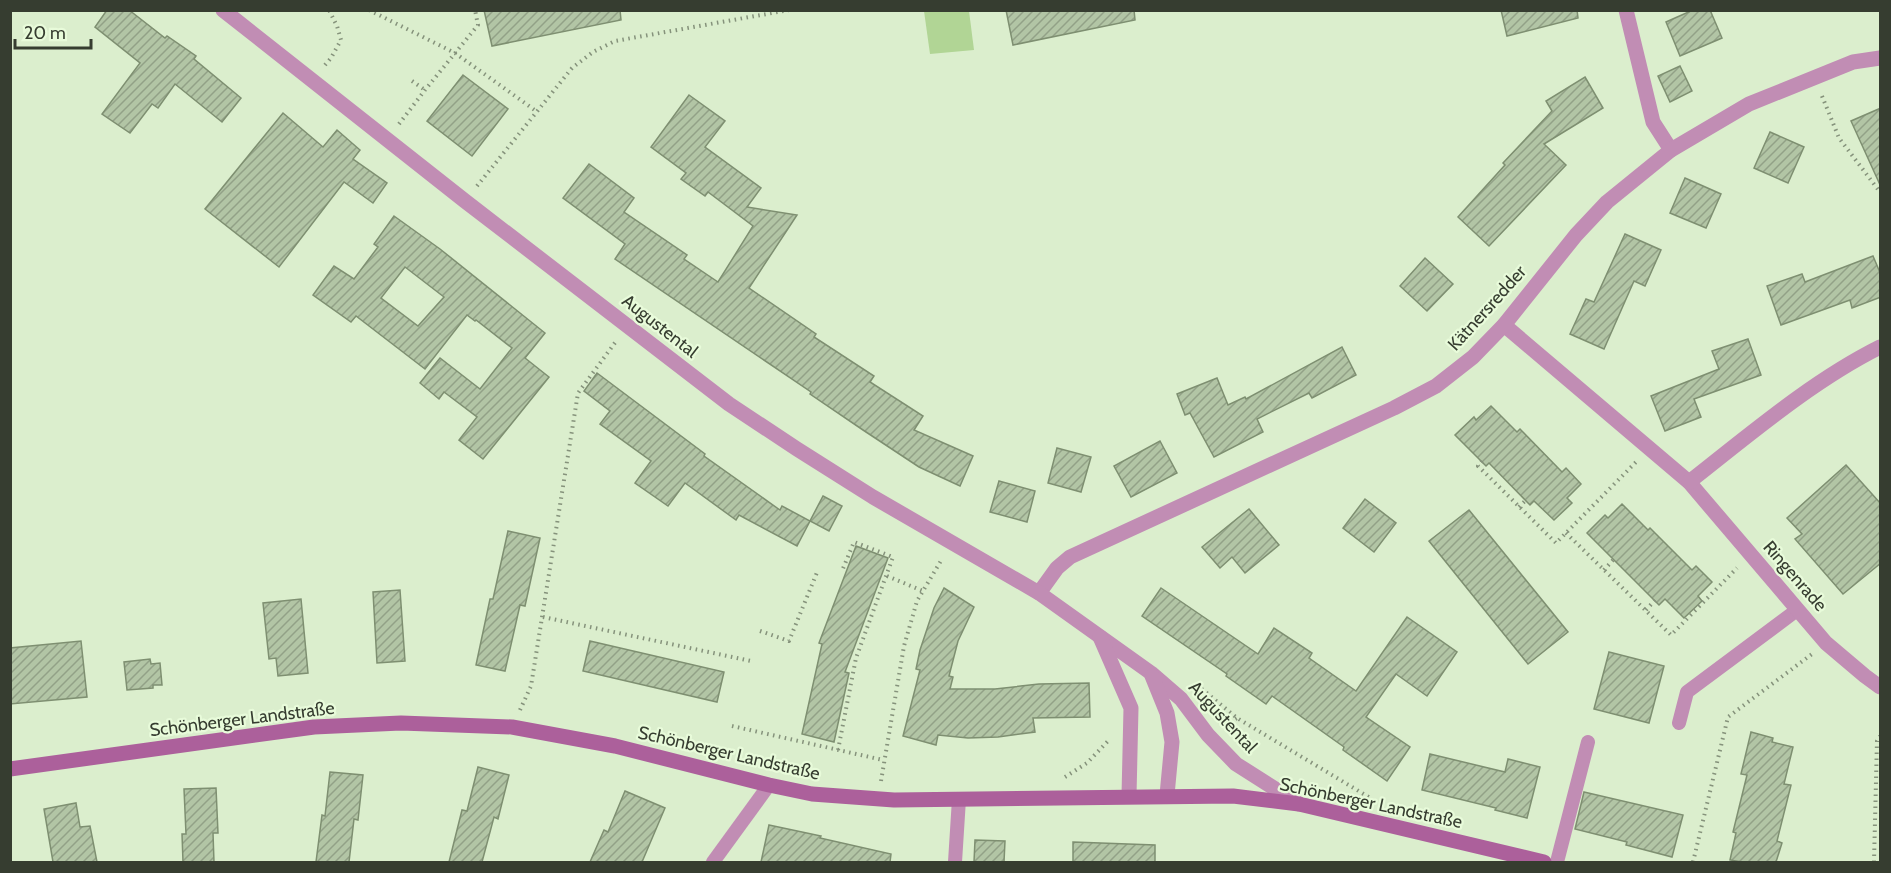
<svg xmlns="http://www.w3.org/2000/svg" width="1891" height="873" font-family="Cabin,sans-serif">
<defs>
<pattern id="building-hatch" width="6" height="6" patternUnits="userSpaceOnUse" patternTransform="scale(1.5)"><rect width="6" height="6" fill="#b2c5a5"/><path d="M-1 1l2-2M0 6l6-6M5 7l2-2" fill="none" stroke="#92a187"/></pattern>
</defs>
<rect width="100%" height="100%" fill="#dbeecd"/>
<path fill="#b1d595" d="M924 11H969L974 50 930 54Z"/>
<g fill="url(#building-hatch)" stroke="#7e8f71" stroke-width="1.5" fill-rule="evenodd">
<path d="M107 10H129L165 38 167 36 196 56 194 59 241 98 222 122 175 84 158 108 152 104 130 133 102 114 140 63 95 27Z"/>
<path d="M484 10H620L621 20 492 46Z"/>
<path d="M1006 10H1134L1135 20 1013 45Z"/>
<path d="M1501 10H1577L1578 18 1507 36Z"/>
<path d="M1693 10H1710L1722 38 1680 56 1666 22Z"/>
<path d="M1680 66 1692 91 1670 102 1658 76Z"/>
<path d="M463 75 508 109 472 156 427 121Z"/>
<path d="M1585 77 1603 108 1544 144 1566 165 1489 246 1458 217 1505 165 1503 163 1552 111 1546 101Z"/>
<path d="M689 95 725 121 705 147 761 188 747 207 797 215 749 288 816 334 814 337 874 376 870 382 923 416 914 430 973 456 960 486 919 467 863 430 810 394 811 392 615 259 625 244 563 198 589 164 634 198 624 212 687 255 684 259 718 282 753 226 708 192 705 196 681 179 686 173 651 147Z"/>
<path d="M1881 108V187L1851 121Z"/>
<path d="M283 113 323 147 337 130 360 150 353 159 387 183 373 203 344 182 279 267 205 209Z"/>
<path d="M1770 132 1804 147 1788 183 1754 168Z"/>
<path d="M1685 178 1721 194 1706 228 1670 213Z"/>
<path d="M394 216 440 249 545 333 525 358 549 377 483 459 459 440 477 417 444 392 439 399 420 383 440 358 480 389 512 348 476 320 475 321 467 315 425 369 356 316 351 322 313 295 334 266 354 279 378 247 374 244ZM405 267 444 297 418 326 381 298Z"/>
<path d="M1625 234 1661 250 1645 286 1634 281 1604 349 1570 334 1586 299 1594 302Z"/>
<path d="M1873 256 1881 275V297L1852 308 1850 300 1781 325 1767 286 1802 274 1805 282Z"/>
<path d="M1425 258 1453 284 1427 311 1400 286Z"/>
<path d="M1748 339 1761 375 1694 399 1701 417 1665 431 1651 396 1719 369 1712 351Z"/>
<path d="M1342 347 1356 375 1312 398 1309 393 1257 419 1263 432 1214 457 1190 413 1185 415 1177 394 1217 378 1228 405 1245 397 1246 399Z"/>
<path d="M597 373 705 454 704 456 780 510 782 506 810 521 797 546 739 515 736 520 685 483 668 506 635 483 651 461 600 424 610 411 584 391Z"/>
<path d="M1491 406 1517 432 1520 429 1562 472 1566 468 1581 484 1567 498 1572 503 1554 520 1534 501 1530 505 1489 463 1486 466 1455 435 1474 417 1476 420Z"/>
<path d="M1160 441 1177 473 1131 497 1114 466Z"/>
<path d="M1057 448 1091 457 1081 492 1048 483Z"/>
<path d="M1846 465 1881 504V563L1843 594 1795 539 1802 534 1787 518Z"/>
<path d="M999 481 1035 491 1027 522 990 512Z"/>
<path d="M823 496 842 506 829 531 810 521Z"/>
<path d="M1365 499 1396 523 1374 552 1343 528Z"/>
<path d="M1622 504 1648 530 1650 528 1692 570 1696 566 1712 582 1698 596 1702 601 1684 618 1665 599 1659 605 1587 533 1605 515 1608 518Z"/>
<path d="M1249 509 1279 545 1245 573 1232 557 1220 568 1202 547Z"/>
<path d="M1469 510 1568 632 1528 664 1429 541Z"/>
<path d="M508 531 540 538 525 606 520 605 505 671 476 665 490 599H493Z"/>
<path d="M856 546 888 558 845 672 849 673 834 742 802 734 822 644 819 643Z"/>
<path d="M944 588 974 607 958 641 949 676 953 677 950 689H995L1039 684 1089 683 1090 717 1033 718 1035 732 998 737 968 738 938 735 936 745 903 736 920 670 916 669 920 650 934 608Z"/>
<path d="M1161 588 1258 654 1274 628 1312 653 1309 658 1356 691 1407 617 1457 652 1427 696 1396 674 1366 717 1410 747 1387 781 1343 750 1344 747 1272 696 1266 704 1226 676 1227 674 1142 616Z"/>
<path d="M400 590 405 661 377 663 373 592Z"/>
<path d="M301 599 308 673 278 676 276 658 269 659 263 603Z"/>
<path d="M81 641 87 697 10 704V648Z"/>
<path d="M590 641 724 672 717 702 583 671Z"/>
<path d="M1609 652 1664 666 1649 723 1594 709Z"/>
<path d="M150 659 151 664 160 663 162 685H153V688L127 690 124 662Z"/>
<path d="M1751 732 1773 738 1772 742 1793 747 1784 784 1791 785 1777 841 1782 843 1776 862H1742L1730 860 1736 833 1733 832 1747 775 1741 774Z"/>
<path d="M1430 754 1505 772 1508 759 1540 767 1527 818 1495 810 1496 808 1422 790Z"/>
<path d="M478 767 509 775 498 819 494 817 482 862H449L462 810 467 811Z"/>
<path d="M330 772 363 775 358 820 354 819 349 862H316L322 815 325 816Z"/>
<path d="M216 788 218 833H213L214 862H183L182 834H186L184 789Z"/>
<path d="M625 791 665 808 642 862H590L604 830 608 832Z"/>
<path d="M1584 792 1683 815 1672 857 1626 845 1627 842 1575 829Z"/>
<path d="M76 803 80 827 90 826 97 862H53L44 809Z"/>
<path d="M769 825 821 836 820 838 891 854 890 862H761Z"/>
<path d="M975 840 1005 841 1004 862H974Z"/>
<path d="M1073 842 1155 845V862H1073Z"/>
</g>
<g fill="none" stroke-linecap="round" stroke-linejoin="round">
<g stroke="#85927b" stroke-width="4" stroke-dasharray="1.5 4.5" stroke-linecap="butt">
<path d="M369 10 455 53 536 111"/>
<path d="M325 65 331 58 341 40 337 26 329 10"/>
<path d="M412 81 425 90"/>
<path d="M1822 96 1839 138 1880 192"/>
<path d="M399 124 425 90 478 25 475 10"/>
<path d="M477 186 572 68 593 52 615 41 789 10"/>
<path d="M1482 461 1478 466 1556 543 1636 462"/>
<path d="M1519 507 1526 500"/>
<path d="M1566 533 1671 635 1737 568"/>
<path d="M1604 570 1613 560"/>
<path d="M887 576 923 591"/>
<path d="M1646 610 1655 600"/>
<path d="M543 617 751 661"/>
<path d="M760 631 789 641 818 570"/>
<path d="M1197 685 1237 718 1372 799"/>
<path d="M520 710 531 686 578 393 617 340"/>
<path d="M1225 725 1237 718"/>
<path d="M732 726 883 760"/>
<path d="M838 750 856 658 893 557 854 542 842 571"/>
<path d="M1065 777 1087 763 1109 740"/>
<path d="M881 781 904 646 917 601 942 559"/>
<path d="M1693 862 1728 717 1812 654"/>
<path d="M1874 862 1877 741 1880 736"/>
</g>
<g stroke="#c18db4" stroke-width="14">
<path d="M1679 723 1687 692 1797 610"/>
<path d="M713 862 769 785"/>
<path d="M955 862 959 799"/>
<path d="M1557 862 1588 742"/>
</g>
<g stroke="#c18db4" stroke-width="15">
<path d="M1626 10 1653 122 1671 150"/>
<path d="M1504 325 1689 482 1826 643 1865 676 1880 687"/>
<path d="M1689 482C1749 435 1812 381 1880 347"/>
<path d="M1039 593 1057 568 1070 557 1394 408 1436 386 1473 357 1504 325 1576 235 1607 202 1671 150 1749 104 1853 62 1880 58"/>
</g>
<g stroke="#c18db4" stroke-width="15">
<path d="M223 10 465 201 729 404 797 449 873 497 1039 593 1151 673 1181 699 1208 735 1236 764 1299 804"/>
<path d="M1100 637 1131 708 1129 796"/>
<path d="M1152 676 1167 713 1172 742 1167 795"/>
</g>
<path stroke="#ac609b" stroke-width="15" d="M10 769 314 727 401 723 512 727 615 746 769 785 812 794 894 800 1233 796 1299 804 1544 862"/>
</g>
<g text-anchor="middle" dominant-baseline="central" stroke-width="4.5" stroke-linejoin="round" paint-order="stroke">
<g font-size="18" fill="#363d30" stroke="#e8fbda">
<text transform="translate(1487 308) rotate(-48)">Kätnersredder</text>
<text transform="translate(660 326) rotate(38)">Augustental</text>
<text transform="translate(1795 576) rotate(49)">Ringenrade</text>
<text transform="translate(1223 717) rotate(47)">Augustental</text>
<text transform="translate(242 719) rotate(-7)">Schönberger Landstraße</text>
<text transform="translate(729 753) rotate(13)">Schönberger Landstraße</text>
<text transform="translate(1371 803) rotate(12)">Schönberger Landstraße</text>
</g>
</g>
<rect width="1891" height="873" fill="none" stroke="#363d30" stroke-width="24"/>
<path d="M15 39v9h76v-9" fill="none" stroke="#363d30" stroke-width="3"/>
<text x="24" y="39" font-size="18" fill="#363d30" stroke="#e8fbda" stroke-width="4.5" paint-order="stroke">20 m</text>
</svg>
